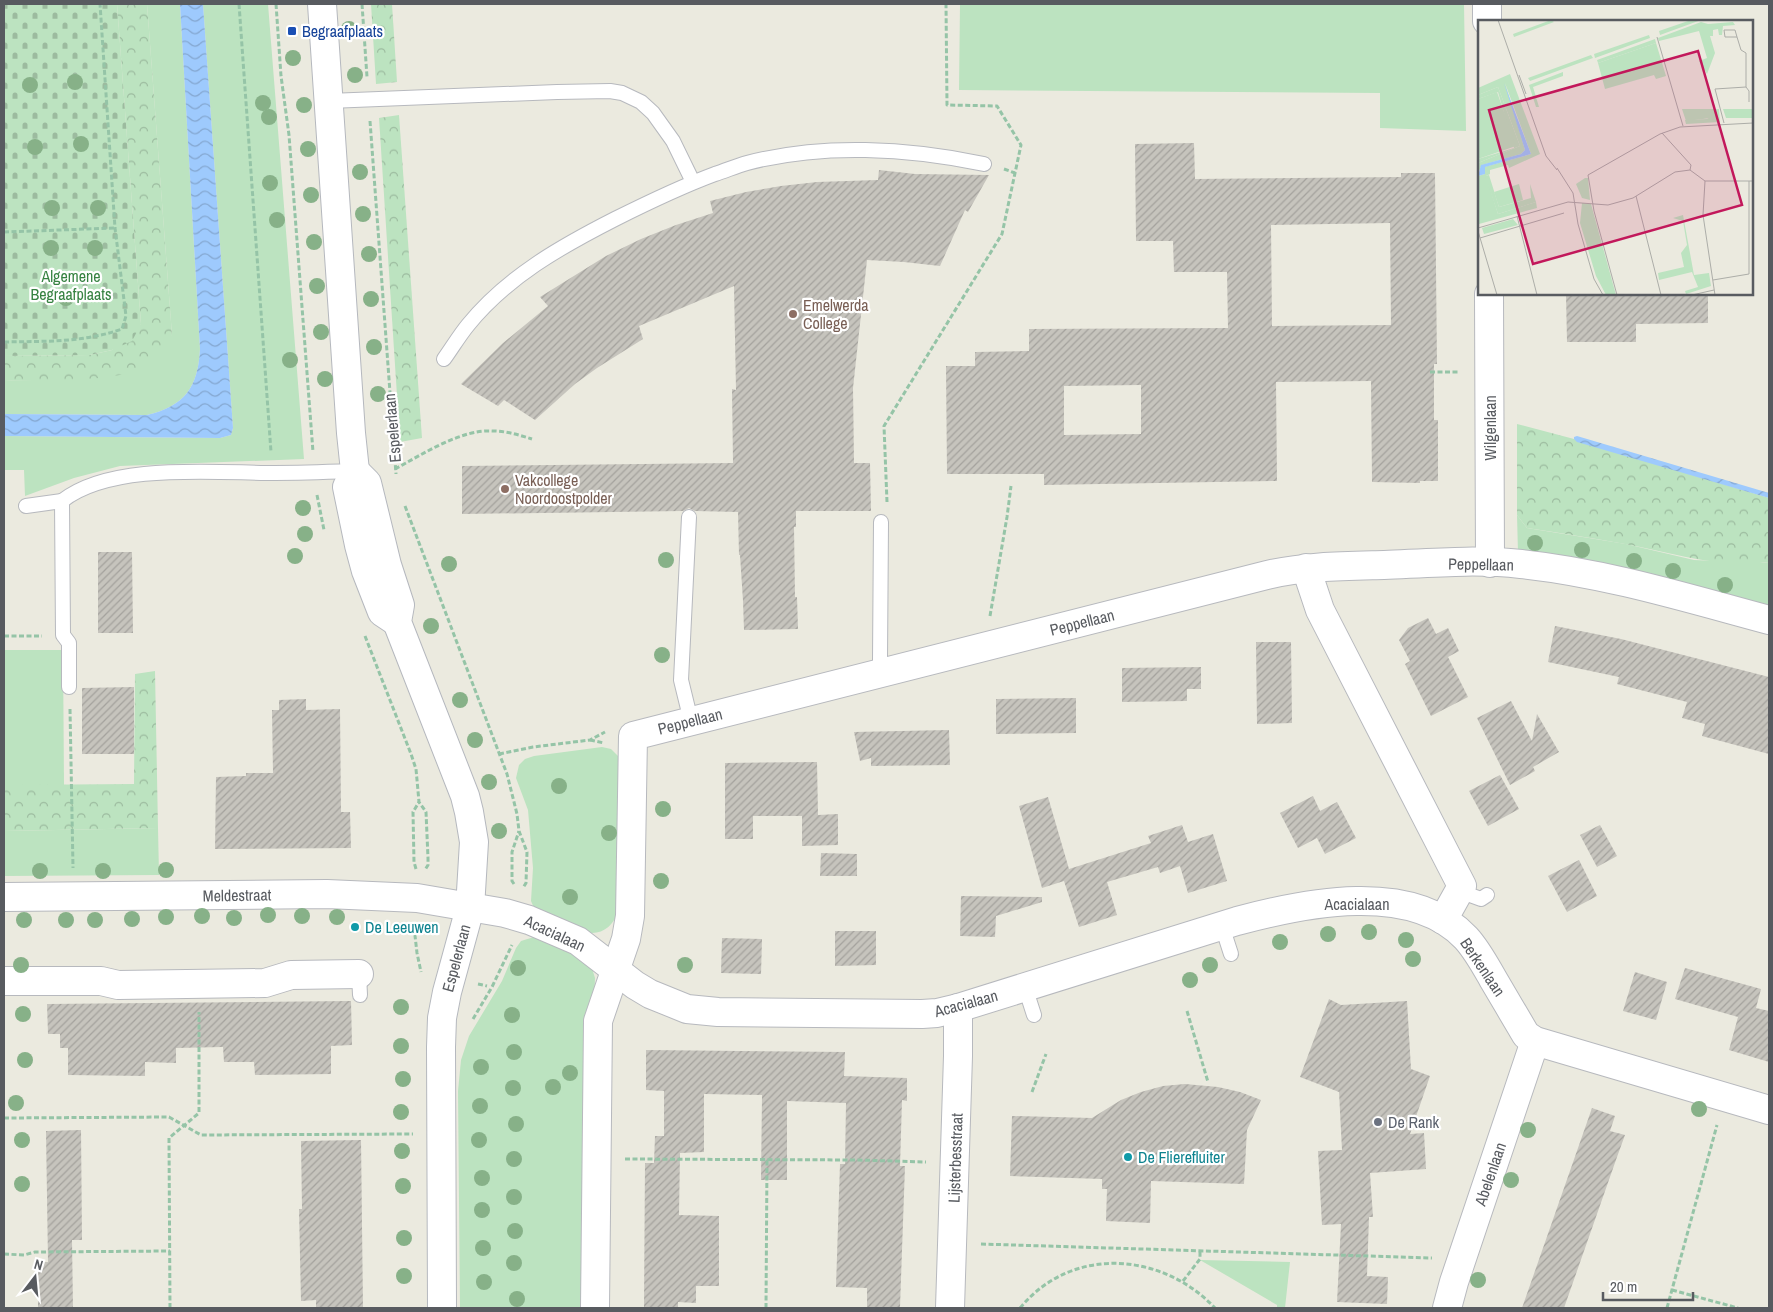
<svg xmlns="http://www.w3.org/2000/svg" width="1773" height="1312" font-family="'Archivo Narrow',sans-serif">
<defs>
<pattern id="forest-crowns" width="20" height="18" patternUnits="userSpaceOnUse" patternTransform="scale(1.25)"><rect width="20" height="18" fill="#bce3c0"/><path d="M2 6a3 3 0 1 1 6 0M12 15a3 3 0 1 1 6 0" fill="none" stroke="#9cbb9f"/></pattern>
<pattern id="cemetery-stones" width="16" height="16" patternUnits="userSpaceOnUse" patternTransform="scale(1.25)"><rect width="16" height="16" fill="#bce3c0"/><path d="M2 7V4a2 2 0 0 1 4 0v3zM10 15v-3a2 2 0 0 1 4 0v3z" fill="#9cbb9f"/></pattern>
<pattern id="water-waves" width="16" height="10" patternUnits="userSpaceOnUse" patternTransform="scale(1.25)"><rect width="16" height="10" fill="#9ecafd"/><path d="M0 5q4-4 8 0t8 0" fill="none" stroke="#84a7d0"/></pattern>
<pattern id="building-hatch" width="6" height="6" patternUnits="userSpaceOnUse" patternTransform="scale(1.25)"><rect width="6" height="6" fill="#c6c4bd"/><path d="M-1 1l2-2M0 6l6-6M5 7l2-2" fill="none" stroke="#a4a29d"/></pattern>
</defs>
<rect width="100%" height="100%" fill="#ebeadf"/>
<g fill="#bce3c0">
<path d="M147 4H180L200 349C198 387 185 406 147 415L4 414V381L92 378 172 335Z"/>
<path d="M203 4H268L304 459 120 466 74 478 25 496 24 470H4V436L220 438 231 435 233 428Z"/>
<path d="M960 4H1464L1466 131 1380 128V93L959 90Z"/>
<path d="M1517 515 1527 528 1626 544 1694 560 1762 563 1769 562V608L1518 553Z"/>
<path d="M4 650H63L64 785H4Z"/>
<path d="M602 747 611 749 619 757 618 913C613 924 605 933 592 933 581 932 546 913 534 908L531 901 533 868 528 810 516 778 519 765 525 759 534 756Z"/>
<path d="M158 828 159 875 4 876V831Z"/>
<path d="M534 937 579 956 591 965 595 978 584 1308H460L458 1091 461 1060 469 1036 502 981 516 948 521 941Z"/>
<path d="M1200 1260 1290 1262 1285 1308H1277V1305Z"/>
</g>
<g fill="url(#forest-crowns)">
<path d="M117 4H147L172 335C166 348 160 360 146 367 114 383 41 380 4 381V356L90 355 112 350 141 324Z"/>
<path d="M371 4H392L397 82 376 84Z"/>
<path d="M399 115 422 438 400 442 379 118Z"/>
<path d="M1517 424 1574 439 1769 498V562C1720 569 1674 553 1625 544 1593 538 1560 533 1527 528L1517 515Z"/>
<path d="M155 671 158 828 4 831V785L134 784 135 674Z"/>
</g>
<path fill="url(#cemetery-stones)" d="M4 4H117L141 324 132 341 112 350 90 355 4 356Z"/>
<g fill="url(#water-waves)">
<path d="M180 4H203L233 428 231 435 220 438 4 436V414L147 415C185 406 198 387 200 349Z"/>
<path d="M1577 436 1769 493V498L1577 442 1574 439V437Z"/>
</g>
<g fill="url(#building-hatch)" fill-rule="evenodd">
<path d="M1194 143 1195 179 1401 177V173H1435L1437 364H1434V420H1438V481H1420V483L1372 482 1371 381 1276 382 1277 481 1044 485V474H947L946 366H975V352L1029 351V329L1228 328 1227 272H1174L1173 241H1136L1135 144ZM1390 223 1391 325 1272 326 1271 225ZM1141 385V434L1064 435V386Z"/>
<path d="M879 170 915 174 989 175 968 212 965 210 940 266 904 262 867 260 853 388 854 463H870L871 511H796V527H794L795 597H797L798 629 744 630 743 601 740 555H739L738 512 695 511 689 508 683 511 462 514V466L733 463 732 389 736 390 734 286 639 326 643 339 597 368 575 384 535 420 504 400 498 406 461 384 503 343 548 306 540 297 606 256 641 239 676 225 713 213 710 201 746 192 781 186 817 182 878 180Z"/>
<path d="M1566 294H1708V323L1636 324V342H1567Z"/>
<path d="M98 552H132L133 633H98Z"/>
<path d="M1428 618 1436 634 1448 628 1459 651 1448 657 1468 697 1431 716 1405 664 1410 661 1399 640 1408 628Z"/>
<path d="M1555 626 1621 639 1769 677V754L1702 736 1705 724 1682 718 1687 702 1617 684 1619 677 1548 662Z"/>
<path d="M1256 642H1291L1292 723 1257 724Z"/>
<path d="M1201 667V689H1187V701L1122 702V668Z"/>
<path d="M134 687V754H82V688Z"/>
<path d="M1076 698V733L996 734V699Z"/>
<path d="M306 699V710L340 709 341 812H350L351 848 215 849 216 777 246 776V773H273L272 710H279V700Z"/>
<path d="M1511 701 1532 741 1537 714 1559 752 1533 767 1535 771 1510 785 1477 718Z"/>
<path d="M949 730 950 765 871 766V758L860 761 854 732Z"/>
<path d="M817 762 818 815 838 814V845L802 846V816H753V839H725V763Z"/>
<path d="M1500 775 1519 809 1488 826 1469 791Z"/>
<path d="M1313 796 1320 811 1337 802 1356 838 1325 854 1317 838 1298 848 1280 813Z"/>
<path d="M1048 797 1069 869 1151 843 1148 836 1182 825 1188 842 1213 834 1227 881 1188 893 1180 866 1160 873 1158 867 1107 882 1117 915 1079 927 1064 881 1042 888 1019 806Z"/>
<path d="M1600 825 1617 856 1597 867 1580 835Z"/>
<path d="M821 853 857 854V876H820Z"/>
<path d="M1579 860 1597 896 1567 912 1548 876Z"/>
<path d="M961 896 1042 897V902L996 916 995 937 960 936Z"/>
<path d="M835 931H876V965L835 966Z"/>
<path d="M722 938 762 939 761 974 721 973Z"/>
<path d="M1685 968 1761 989 1756 1008 1769 1011V1062L1729 1050 1738 1017 1675 999Z"/>
<path d="M1635 972 1667 982 1656 1020 1623 1011Z"/>
<path d="M1329 999 1341 1005 1407 1001 1411 1069 1430 1076 1410 1134 1424 1133 1426 1169 1370 1173 1373 1217H1369L1367 1276 1388 1277 1387 1304 1337 1302 1341 1224 1322 1225 1318 1151 1342 1150 1339 1092 1300 1077Z"/>
<path d="M351 1001 352 1045 331 1046V1074L255 1075 254 1062H224L223 1047 176 1048V1063L145 1062V1076L68 1075V1048H60V1034H48L47 1004Z"/>
<path d="M646 1050 845 1052 844 1076 907 1078V1101L902 1100 900 1166H905L900 1307H867V1288L836 1287 840 1164H845L846 1103 787 1101V1180H761L762 1095 704 1094V1152L680 1153 679 1215 719 1216V1286H696V1303L678 1302V1308H644L645 1163H654L655 1136H664V1091L646 1090Z"/>
<path d="M1185 1084 1218 1087 1240 1092 1261 1100 1247 1130 1244 1184 1151 1181 1150 1223 1106 1221 1107 1189H1102V1179L1010 1176 1012 1116 1092 1118 1121 1100 1141 1092 1163 1086Z"/>
<path d="M1592 1108 1615 1116 1610 1131 1625 1135 1617 1157 1564 1308H1522Z"/>
<path d="M81 1130 82 1240H72L73 1308H38V1262H48L46 1131Z"/>
<path d="M361 1140 363 1308H329L316 1307V1300L301 1301 299 1209H302L301 1141Z"/>
</g>
<g fill="none" stroke-linecap="round" stroke-linejoin="round">
<defs>
<g id="service">
<path d="M329 101 557 92 610 91 622 93 641 102 653 113 673 141 693 182"/>
<path d="M444 359C452 348 459 336 468 325 507 277 560 247 615 219 647 203 680 187 715 174 725 171 736 166 747 163 823 143 908 148 984 164"/>
<path d="M26 506 62 501"/>
<path d="M689 517 681 680 691 721"/>
<path d="M881 522 880 660 883 672"/>
<path d="M69 687V643L63 635 62 501C111 462 215 473 275 473 302 473 328 472 355 471"/>
<path d="M1459 891 1481 899 1487 895"/>
<path d="M1222 926 1231 954"/>
<path d="M359 974 360 995"/>
<path d="M1025 987 1034 1015"/>
</g>
<g id="minor">
<path d="M1487 4V21"/>
<path d="M1489 294 1490 563"/>
<path d="M1306 568 1320 610 1462 886 1443 920"/>
<path d="M4 897 327 894 417 898 505 913 529 920 578 941 635 985 650 994 687 1009 718 1012 922 1014 937 1013 958 1008 1237 921C1304 903 1412 880 1466 938 1477 950 1485 965 1493 979 1504 998 1515 1016 1526 1035L1535 1041 1769 1110"/>
<path d="M4 981H101L118 985 265 983 291 975 359 974"/>
<path d="M595 1308 598 1021 626 939 630 916 633 736 1267 575C1306 566 1345 566 1384 565 1430 563 1476 559 1521 564 1606 573 1687 598 1769 620"/>
<path d="M950 1308 958 1056V1008"/>
<path d="M1447 1308 1454 1282 1535 1041"/>
</g>
<g id="secondary">
<path d="M322 4 351 433 355 471 347 487 359 545 366 571 382 612 397 622"/>
<path d="M355 471 367 483 387 565 400 605 397 622 465 796 469 812 474 842 470 908 447 992 442 1018 441 1047 442 1308"/>
</g>
</defs>
<use href="#service" stroke="#b7b9be" stroke-width="16"/>
<use href="#minor" stroke="#b7b9be" stroke-width="30"/>
<use href="#secondary" stroke="#b5b8be" stroke-width="30"/>
<g stroke="#95c4a7" stroke-width="3" stroke-dasharray="5 2.5" stroke-linecap="butt">
<path d="M239 4 271 452"/>
<path d="M276 4 281 76 289 135 313 452"/>
<path d="M362 4 367 77"/>
<path d="M370 121 396 474"/>
<path d="M1004 169 1015 173"/>
<path d="M4 232 115 228"/>
<path d="M4 342C45 341 82 343 122 329L126 316 115 228 100 4"/>
<path d="M1430 372H1460"/>
<path d="M395 469C423 454 461 429 493 431 506 431 519 435 532 439"/>
<path d="M317 495 324 530"/>
<path d="M887 502 884 426 1002 234 1021 145 997 106 947 105 946 4"/>
<path d="M405 506 507 774 517 814 519 831 527 852 526 883 523 888"/>
<path d="M990 616 1007 517 1011 486"/>
<path d="M4 636H42"/>
<path d="M365 636 411 754 416 769 419 802 426 812 428 858V865L425 870"/>
<path d="M70 709 73 868"/>
<path d="M590 740 604 743"/>
<path d="M499 754 533 747 590 740 605 732"/>
<path d="M416 869 414 862 413 812 419 802"/>
<path d="M514 884 512 881V852L519 831"/>
<path d="M414 927 417 953 421 972"/>
<path d="M478 984 487 986"/>
<path d="M1187 1011 1208 1082"/>
<path d="M473 1019 492 987 512 945"/>
<path d="M1032 1092 1046 1054"/>
<path d="M4 1118 169 1117 201 1135 413 1134"/>
<path d="M625 1159 858 1160 926 1162"/>
<path d="M981 1244 1432 1258"/>
<path d="M4 1254 24 1255 35 1252 170 1251"/>
<path d="M1183 1281 1200 1259V1251"/>
<path d="M1672 1290 1738 1308"/>
<path d="M170 1308 169 1138 199 1113V1012"/>
<path d="M766 1308 767 1160"/>
<path d="M1020 1308C1072 1245 1162 1252 1215 1308"/>
<path d="M1667 1308 1717 1125"/>
</g>
<use href="#service" stroke="#fff" stroke-width="14"/>
<use href="#minor" stroke="#fff" stroke-width="28"/>
<use href="#secondary" stroke="#fff" stroke-width="28"/>
</g>
<g fill="#87b188">
<circle cx="349" cy="29" r="8"/>
<circle cx="293" cy="58" r="8"/>
<circle cx="355" cy="75" r="8"/>
<circle cx="75" cy="82" r="8"/>
<circle cx="30" cy="85" r="8"/>
<circle cx="263" cy="103" r="8"/>
<circle cx="304" cy="105" r="8"/>
<circle cx="269" cy="117" r="8"/>
<circle cx="81" cy="144" r="8"/>
<circle cx="35" cy="147" r="8"/>
<circle cx="308" cy="149" r="8"/>
<circle cx="360" cy="172" r="8"/>
<circle cx="270" cy="183" r="8"/>
<circle cx="311" cy="195" r="8"/>
<circle cx="52" cy="208" r="8"/>
<circle cx="98" cy="208" r="8"/>
<circle cx="363" cy="214" r="8"/>
<circle cx="277" cy="220" r="8"/>
<circle cx="314" cy="242" r="8"/>
<circle cx="51" cy="248" r="8"/>
<circle cx="95" cy="248" r="8"/>
<circle cx="369" cy="254" r="8"/>
<circle cx="317" cy="286" r="8"/>
<circle cx="66" cy="298" r="8"/>
<circle cx="371" cy="299" r="8"/>
<circle cx="321" cy="332" r="8"/>
<circle cx="374" cy="347" r="8"/>
<circle cx="290" cy="360" r="8"/>
<circle cx="325" cy="379" r="8"/>
<circle cx="378" cy="394" r="8"/>
<circle cx="303" cy="508" r="8"/>
<circle cx="305" cy="534" r="8"/>
<circle cx="1535" cy="543" r="8"/>
<circle cx="1582" cy="550" r="8"/>
<circle cx="295" cy="556" r="8"/>
<circle cx="666" cy="560" r="8"/>
<circle cx="1634" cy="561" r="8"/>
<circle cx="449" cy="564" r="8"/>
<circle cx="1673" cy="571" r="8"/>
<circle cx="1725" cy="585" r="8"/>
<circle cx="431" cy="626" r="8"/>
<circle cx="662" cy="655" r="8"/>
<circle cx="460" cy="700" r="8"/>
<circle cx="475" cy="740" r="8"/>
<circle cx="489" cy="782" r="8"/>
<circle cx="559" cy="786" r="8"/>
<circle cx="663" cy="809" r="8"/>
<circle cx="499" cy="831" r="8"/>
<circle cx="609" cy="833" r="8"/>
<circle cx="166" cy="870" r="8"/>
<circle cx="40" cy="871" r="8"/>
<circle cx="103" cy="871" r="8"/>
<circle cx="661" cy="881" r="8"/>
<circle cx="570" cy="897" r="8"/>
<circle cx="268" cy="915" r="8"/>
<circle cx="202" cy="916" r="8"/>
<circle cx="302" cy="916" r="8"/>
<circle cx="166" cy="917" r="8"/>
<circle cx="337" cy="917" r="8"/>
<circle cx="234" cy="918" r="8"/>
<circle cx="132" cy="919" r="8"/>
<circle cx="24" cy="920" r="8"/>
<circle cx="66" cy="920" r="8"/>
<circle cx="95" cy="920" r="8"/>
<circle cx="1369" cy="932" r="8"/>
<circle cx="1328" cy="934" r="8"/>
<circle cx="1406" cy="940" r="8"/>
<circle cx="1280" cy="942" r="8"/>
<circle cx="1413" cy="959" r="8"/>
<circle cx="21" cy="965" r="8"/>
<circle cx="685" cy="965" r="8"/>
<circle cx="1210" cy="965" r="8"/>
<circle cx="518" cy="968" r="8"/>
<circle cx="1190" cy="980" r="8"/>
<circle cx="401" cy="1007" r="8"/>
<circle cx="23" cy="1014" r="8"/>
<circle cx="512" cy="1015" r="8"/>
<circle cx="401" cy="1046" r="8"/>
<circle cx="514" cy="1052" r="8"/>
<circle cx="25" cy="1060" r="8"/>
<circle cx="481" cy="1067" r="8"/>
<circle cx="570" cy="1073" r="8"/>
<circle cx="403" cy="1079" r="8"/>
<circle cx="553" cy="1087" r="8"/>
<circle cx="513" cy="1088" r="8"/>
<circle cx="16" cy="1103" r="8"/>
<circle cx="480" cy="1106" r="8"/>
<circle cx="1699" cy="1109" r="8"/>
<circle cx="401" cy="1112" r="8"/>
<circle cx="516" cy="1124" r="8"/>
<circle cx="1528" cy="1130" r="8"/>
<circle cx="22" cy="1140" r="8"/>
<circle cx="479" cy="1140" r="8"/>
<circle cx="402" cy="1151" r="8"/>
<circle cx="514" cy="1159" r="8"/>
<circle cx="482" cy="1178" r="8"/>
<circle cx="1511" cy="1180" r="8"/>
<circle cx="22" cy="1184" r="8"/>
<circle cx="403" cy="1186" r="8"/>
<circle cx="514" cy="1197" r="8"/>
<circle cx="482" cy="1210" r="8"/>
<circle cx="515" cy="1231" r="8"/>
<circle cx="404" cy="1238" r="8"/>
<circle cx="483" cy="1248" r="8"/>
<circle cx="514" cy="1263" r="8"/>
<circle cx="404" cy="1276" r="8"/>
<circle cx="1478" cy="1280" r="8"/>
<circle cx="484" cy="1282" r="8"/>
<circle cx="517" cy="1299" r="8"/>
</g>
<rect fill="#1a4fb4" stroke="#fff" stroke-width="2" x="287" y="26" width="10" height="10" rx="2.5"/>
<g fill="#8d6e63" stroke="#fff" stroke-width="2">
<circle cx="793" cy="314" r="5"/>
<circle cx="505" cy="489" r="5"/>
</g>
<g fill="#0f9aa8" stroke="#fff" stroke-width="2">
<circle cx="355" cy="927" r="5"/>
<circle cx="1128" cy="1157" r="5"/>
</g>
<circle fill="#6b7280" stroke="#fff" stroke-width="2" cx="1378" cy="1122" r="5"/>
<g text-anchor="middle" dominant-baseline="central" stroke-width="4.5" stroke-linejoin="round" paint-order="stroke">
<g font-size="16" fill="#164399" stroke="#fff" text-anchor="start">
<text x="302" y="31">Begraafplaats</text>
</g>
<g font-size="16" fill="#368241" stroke="#fff">
<text x="71" y="276">Algemene<tspan x="71" dy="18">Begraafplaats</tspan></text>
</g>
<g font-size="16" fill="#785e54" stroke="#fff" text-anchor="start">
<text x="803" y="305">Emelwerda<tspan x="803" dy="18">College</tspan></text>
<text x="515" y="480">Vakcollege<tspan x="515" dy="18">Noordoostpolder</tspan></text>
</g>
<g font-size="16" fill="#585b60" stroke="#fff">
<text transform="translate(392 428) rotate(-95)">Espelerlaan</text>
<text transform="translate(1490 428) rotate(-90)">Wilgenlaan</text>
<text transform="translate(1481 564) rotate(1)">Peppellaan</text>
<text transform="translate(1082 622) rotate(-14)">Peppellaan</text>
<text transform="translate(690 721) rotate(-14)">Peppellaan</text>
<text transform="translate(237 895) rotate(-1)">Meldestraat</text>
<text x="1357" y="904">Acacialaan</text>
<text transform="translate(555 933) rotate(25)">Acacialaan</text>
<text transform="translate(456 958) rotate(-75)">Espelerlaan</text>
<text transform="translate(1483 967) rotate(56)">Berkenlaan</text>
<text transform="translate(966 1003) rotate(-15)">Acacialaan</text>
<text transform="translate(955 1158) rotate(-88)">Lijsterbesstraat</text>
<text transform="translate(1490 1174) rotate(-71)">Abelenlaan</text>
</g>
<g font-size="16" fill="#0d838f" stroke="#fff" text-anchor="start">
<text x="365" y="927">De Leeuwen</text>
<text x="1138" y="1157">De Flierefluiter</text>
</g>
<g font-size="16" fill="#5b616d" stroke="#fff" text-anchor="start">
<text x="1388" y="1122">De Rank</text>
</g>
</g>
<g transform="translate(1478 20)">
<rect width="275" height="275" fill="#ebeadf"/>
<path d="M178 23 188 56 178 59 176 55 127 69 120 43ZM32 54 62 134 31 148 30 145 12 150V154L8 156 20 194 58 182 59 188 1 204 0 156 7 154 6 147 53 134 27 63 47 130 43 134 4 145 0 153V143L42 126 20 67 0 75V68ZM241 91 242 102 208 104 207 100 229 99ZM107 158H110L112 180 104 178 98 164ZM41 164 45 180 21 187 16 172ZM104 183 113 184 138 275H128L118 256 102 203ZM205 195 216 255 231 253 233 266 208 274 207 271 220 267 214 252 181 260 180 253 206 247 203 233 209 225 205 201 195 198ZM35 199 40 205 6 214 4 208Z" fill="#bce3c0"/>
<path d="M73 0 76 2 36 17 35 14ZM213 0H223L182 15 181 11ZM223 2 230 4 255 2 257 5 245 6 244 15H241L240 9 235 10V16H232L237 33 229 54 221 41 229 38 221 11 181 21 180 18ZM171 15 172 18 117 38 116 34ZM177 19 178 23 120 43 119 40ZM113 35 115 38 52 61 50 58ZM85 52V56L55 67 61 87H58L51 65ZM20 67 42 126 0 143V139L36 128 20 72 0 79V75ZM204 89H241V91L239 96 233 98 208 101ZM245 89H275V98H248ZM11 155 21 187 53 178 52 164 58 182 20 194 7 156Z" fill="#bce3c0"/>
<path d="M19 72 38 126 0 139V79Z" fill="#bce3c0"/>
<path d="M26 63 53 134 7 147V154L0 156 3 145 43 134 47 130Z" fill="#9ecafd"/>
<path fill="none" stroke="#acada8" stroke-width="1" d="M20 0 68 136 79 150M246 10H257L259 17H247ZM179 17 205 106M41 55 48 74M268 67 271 71V82M246 103 237 69 268 67V33L263 30 259 17M184 113 213 145 212 150M79 148 95 173 100 204 116 259 125 275M212 150 227 161H275M227 161 225 195 237 275M158 176 183 275M39 196 59 275M0 208 90 182 130 185 155 178 197 152 212 150M0 211 19 275M2 218 86 193M235 260 271 254V161M139 275 116 191 110 155 182 114 202 107 275 103M214 275 236 270"/>
<path fill="#c2185b" fill-opacity="0.15" stroke="#c2185b" stroke-width="2.5" d="M220 31 264 185 55 244 11 90Z"/>
<rect width="275" height="275" fill="none" stroke="#585b60" stroke-width="2.5"/>
</g>
<rect width="1773" height="1312" fill="none" stroke="#585b60" stroke-width="10"/>
<g transform="translate(35 1277) rotate(16)" stroke="#ffffff" stroke-width="4" paint-order="stroke">
<path d="M0-4L9 19L0 12L-9 19Z" fill="#585b60"/>
<text y="-8" font-size="14" font-weight="bold" text-anchor="middle" fill="#585b60">N</text>
</g>
<path d="M1603 1292v8h90v-8" fill="none" stroke="#585b60" stroke-width="2.5"/>
<text x="1610" y="1292" font-size="15" fill="#585b60" stroke="#ffffff" stroke-width="4" paint-order="stroke">20 m</text>
</svg>
